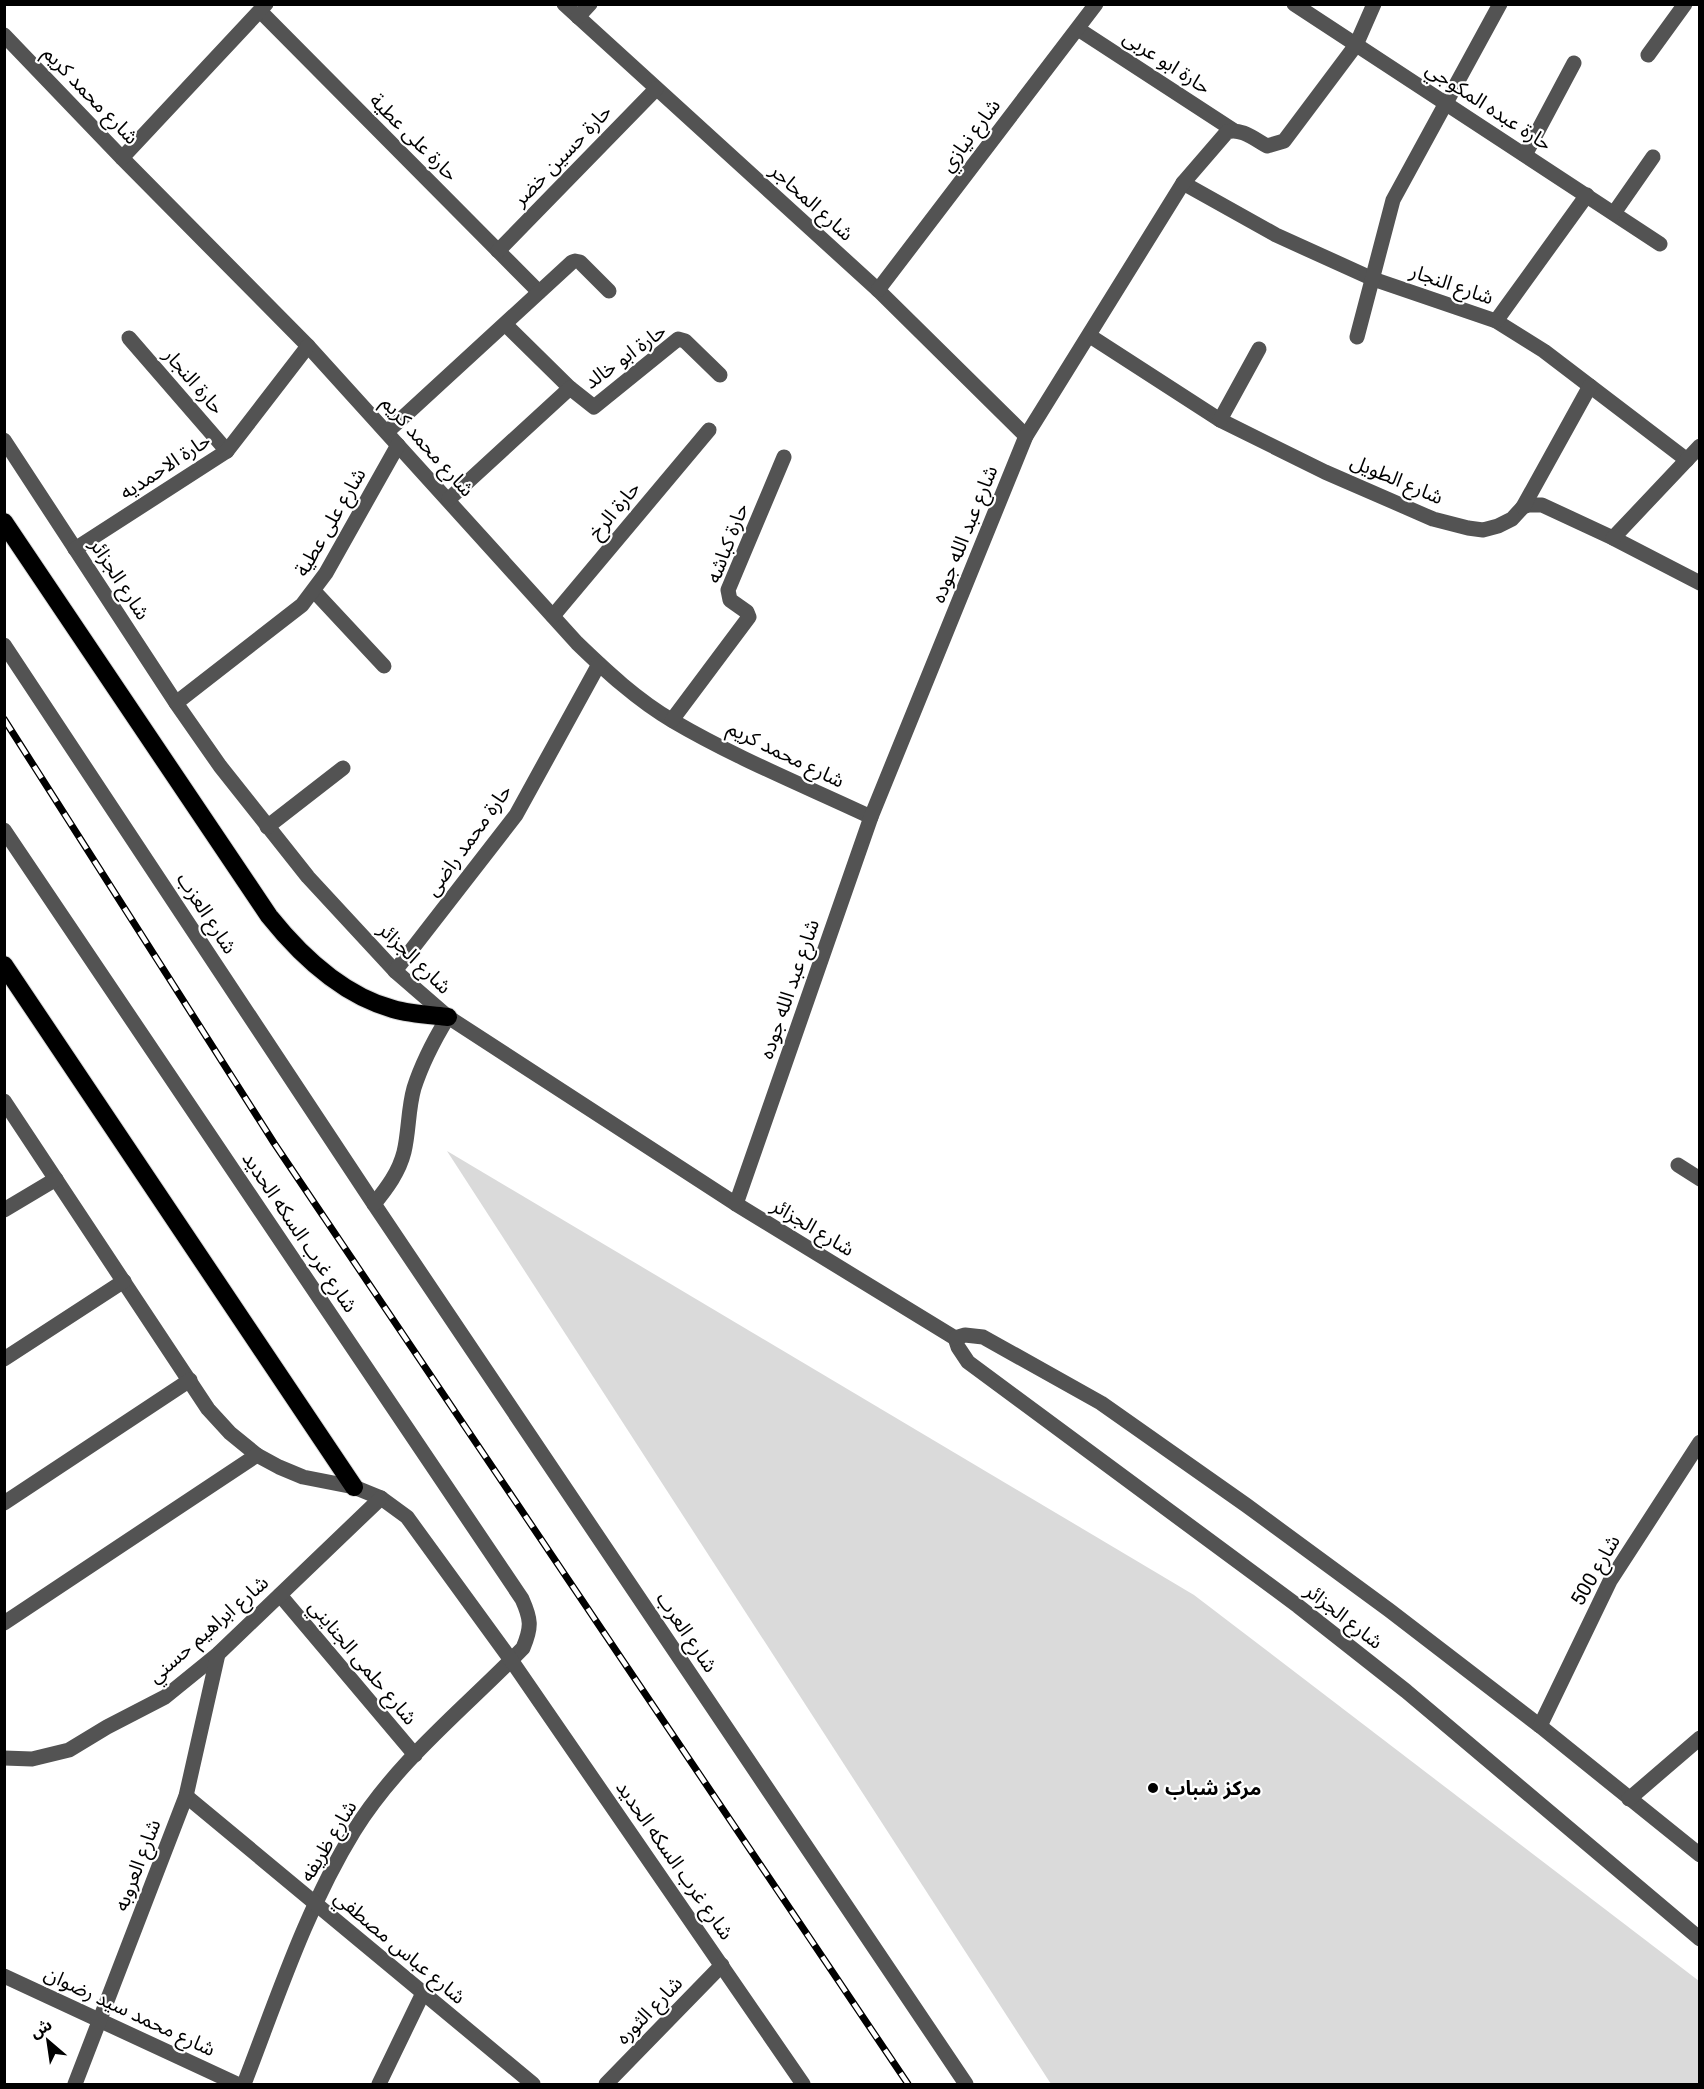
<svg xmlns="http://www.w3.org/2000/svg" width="1704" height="2089" font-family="Roboto,'Noto Sans Arabic',sans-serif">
<rect width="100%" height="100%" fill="#fff"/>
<path fill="#dadada" d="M447 1151 1194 1595 1699 1981V2084H1051Z"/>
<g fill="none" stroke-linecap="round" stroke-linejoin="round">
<defs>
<g id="highway">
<path d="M4 522 269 916C301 956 342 995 393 1009 410 1014 430 1015 448 1017"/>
<path d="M4 965 354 1487"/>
</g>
</defs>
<use href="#highway" stroke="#dbdbdb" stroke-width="20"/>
<g stroke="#535353" stroke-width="15">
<path d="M564 4 878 290 1026 436"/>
<path d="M1294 4 1660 244"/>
<path d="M260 11 539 292"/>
<path d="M578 17 590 4"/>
<path d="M1078 29 1233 130"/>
<path d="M4 35 122 158 308 346 577 643C606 671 637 700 673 721 736 758 805 786 871 817"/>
<path d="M1648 55 1685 4"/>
<path d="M1525 155 1574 63"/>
<path d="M122 158 266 4"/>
<path d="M1183 183 1276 235 1373 279 1496 321 1544 351 1687 460"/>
<path d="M1614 213 1653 157"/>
<path d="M498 251 656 89"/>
<path d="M878 290 1096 4"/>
<path d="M1496 321 1587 195"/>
<path d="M506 325 570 388"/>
<path d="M1090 336 1220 420 1325 472 1433 519 1468 528 1483 530 1498 526 1512 519 1523 507 1529 505H1542L1613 538 1700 583"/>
<path d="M1357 337 1393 200 1500 4"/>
<path d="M129 338 227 451"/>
<path d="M1220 420 1259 349"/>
<path d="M387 432 572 262 575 261 580 262 609 291"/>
<path d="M4 440 176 703 220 766 308 877 395 971 448 1017 736 1204 955 1338 958 1347 968 1362 1298 1606 1406 1691 1700 1939"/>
<path d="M449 499 570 388 594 407 678 339 685 341 720 375"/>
<path d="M1523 507 1590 386"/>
<path d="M1613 538 1700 446"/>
<path d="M75 549 227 451 308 346"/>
<path d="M314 591 384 666"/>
<path d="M553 616 709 430"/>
<path d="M4 645 374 1204 966 2084"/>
<path d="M176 703 302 605 326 573 398 445"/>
<path d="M672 720 749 617 747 612 730 600 728 590 784 457"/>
<path d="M267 827 343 768"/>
<path d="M4 830 522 1599C531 1619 532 1627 523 1648 466 1707 398 1760 354 1831 306 1909 277 1999 244 2084"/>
<path d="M395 971 516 815 599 664"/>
<path d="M4 1101 208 1409 230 1433 257 1455 279 1467 303 1477 354 1487 381 1498 407 1517 511 1660 803 2084"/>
<path d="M1678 1165 1700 1179"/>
<path d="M374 1204C387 1188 399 1172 404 1152 409 1131 408 1109 414 1088 422 1063 434 1040 448 1017"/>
<path d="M736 1204 871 817 1026 436 1183 183 1227 132C1240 127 1256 140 1267 146L1284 141 1356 45 1374 4"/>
<path d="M4 1210 56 1179"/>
<path d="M955 1338 965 1335 983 1337 1101 1403 1246 1505 1389 1610 1540 1726 1700 1855"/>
<path d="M4 1359 124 1281"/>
<path d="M4 1503 190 1380"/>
<path d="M280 1595 415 1755"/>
<path d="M4 1623 257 1455"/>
<path d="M1540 1726 1610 1581 1700 1442"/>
<path d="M4 1758 32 1759 69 1750 107 1727 165 1697 218 1654 381 1498"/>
<path d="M186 1796 533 2084"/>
<path d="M1629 1799 1700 1738"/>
<path d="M4 1976 237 2084"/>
<path d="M75 2084 186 1796 218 1654"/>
<path d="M379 2084 423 1993"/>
<path d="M606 2084 722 1965"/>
</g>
<use href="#highway" stroke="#000" stroke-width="18"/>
<defs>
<path id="rail" d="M4 719 274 1143 908 2084"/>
</defs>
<use href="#rail" stroke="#000" stroke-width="7"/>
<use href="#rail" stroke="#fff" stroke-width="4.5" stroke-dasharray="14" stroke-linecap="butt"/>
</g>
<circle fill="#000" stroke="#fff" stroke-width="2" cx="1153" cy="1788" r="6"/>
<g text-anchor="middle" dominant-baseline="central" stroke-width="4.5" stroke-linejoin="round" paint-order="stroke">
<g font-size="20" fill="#000" stroke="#fff">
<text transform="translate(1167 62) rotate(33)">حارة ابو عربى</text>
<text transform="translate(91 95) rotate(46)">شارع محمد كريم</text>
<text transform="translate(1489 106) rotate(33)">حارة عبده المكوجي</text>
<text transform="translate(970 135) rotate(-53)">شارع نيازي</text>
<text transform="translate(414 137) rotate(45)">حارة على عطية</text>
<text transform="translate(562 155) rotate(-46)">حارة حسين خضر</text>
<text transform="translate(812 202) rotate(42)">شارع المحاجر</text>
<text transform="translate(1452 284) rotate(19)">شارع النجار</text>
<text transform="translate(625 356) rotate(-36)">حارة ابو خالد</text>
<text transform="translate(194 381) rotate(49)">حارة النجار</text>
<text transform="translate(428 446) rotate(48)">شارع محمد كريم</text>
<text transform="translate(165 466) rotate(-33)">حارة الاحمديه</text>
<text transform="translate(1397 479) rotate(23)">شارع الطويل</text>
<text transform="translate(614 510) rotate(-50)">حارة الرخ</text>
<text transform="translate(330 522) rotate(-60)">شارع على عطية</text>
<text transform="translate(964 534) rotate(-68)">شارع عبد الله جوده</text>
<text transform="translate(727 543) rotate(-69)">حارة كباشه</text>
<text transform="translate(120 579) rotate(57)">شارع الجزائر</text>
<text transform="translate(786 754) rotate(26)">شارع محمد كريم</text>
<text transform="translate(468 840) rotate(-54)">حارة محمد راضى</text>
<text transform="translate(207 913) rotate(57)">شارع العزب</text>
<text transform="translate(415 958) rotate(44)">شارع الجزائر</text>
<text transform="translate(789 989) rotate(-71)">شارع عبد الله جوده</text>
<text transform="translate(813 1227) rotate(31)">شارع الجزائر</text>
<text transform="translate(300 1232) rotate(56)">شارع غرب السكه الحديد</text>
<text transform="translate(1595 1570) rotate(-60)">شارع 500</text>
<text transform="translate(1344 1616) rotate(38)">شارع الجزائر</text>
<text transform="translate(208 1629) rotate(-41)">شارع ابراهيم حسني</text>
<text transform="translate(687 1632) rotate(56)">شارع العرب</text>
<text transform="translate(363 1662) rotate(50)">شارع حلمى الجنايني</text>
<text transform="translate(328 1841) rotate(-59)">شارع ظريفه</text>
<text transform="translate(675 1860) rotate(55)">شارع غرب السكه الحديد</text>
<text transform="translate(137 1865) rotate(-69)">شارع العروبه</text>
<text transform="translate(400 1947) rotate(40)">شارع عباس مصطفي</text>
<text transform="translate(649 2010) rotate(-46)">شارع الثوره</text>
<text transform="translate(130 2011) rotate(25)">شارع محمد سيد رضوان</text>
</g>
<g font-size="20" font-weight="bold" fill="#000" stroke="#fff" text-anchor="start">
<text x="1165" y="1788">مركز شباب</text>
</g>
</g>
<rect width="1704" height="2089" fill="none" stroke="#000000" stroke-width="12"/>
<g transform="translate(48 2041) rotate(331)" stroke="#ffffff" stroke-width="4.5" paint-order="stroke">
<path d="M0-4.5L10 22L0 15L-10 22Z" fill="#000000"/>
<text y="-9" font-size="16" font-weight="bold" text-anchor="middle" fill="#000000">ش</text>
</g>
</svg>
